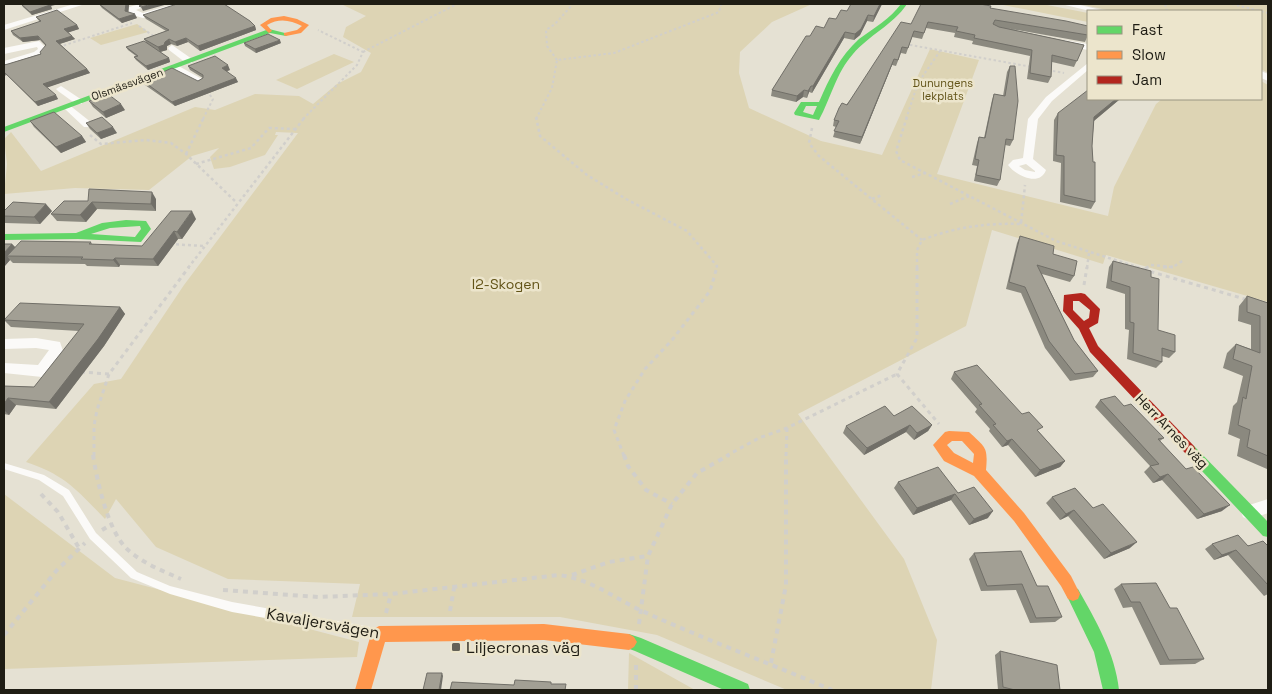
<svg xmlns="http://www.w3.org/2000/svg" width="1272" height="694" font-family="'Space Grotesk',sans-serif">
<rect width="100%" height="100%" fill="#e5e1d3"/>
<g fill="#ddd4b4">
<path d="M341 4H812L772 22 740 52 739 73 749 108 821 141 882 155 930 49 979 60 937 174 1108 216 1114 187 1156 104 1162 99H1261V81L1268 85V302L1106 255 1103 264 992 230 966 326 798 414 904 559 937 640 931 690H787L657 635 560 617H352L360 584 228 579 156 547 116 499 105 519C77 490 65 475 26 462L94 384 121 379 184 285 298 133 276 132 275 135H278L265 155 230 167 214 169 210 157 219 148 192 156 149 190 75 188 4 194 7 164 4 139 11 132 41 171 195 107 215 110 255 94 299 96 313 104 337 84 361 72 371 53 343 37 346 27 366 16Z"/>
<path d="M998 4H1042L1088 13V22Z"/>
<path d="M1080 4H1268V73L1261 69V11H1111Z"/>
<path d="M137 24 148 32 101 45 90 38Z"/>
<path d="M334 54 354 62 297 89 276 80Z"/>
<path d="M4 494 115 578 359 642 357 657 4 669Z"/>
<path d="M629 653 695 690H628Z"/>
</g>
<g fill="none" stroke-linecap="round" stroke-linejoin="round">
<g stroke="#d1cfcb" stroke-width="2" stroke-dasharray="2.5 2.5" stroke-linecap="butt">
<path d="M1165 4 1167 11"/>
<path d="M1232 4 1268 13"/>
<path d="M139 26 155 37"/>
<path d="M905 44 1032 67"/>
<path d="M59 47 132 23"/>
<path d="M363 52 457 4"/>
<path d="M557 60 547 46 546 30 555 24 573 4"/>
<path d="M1048 70 1064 73"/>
<path d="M203 119 213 99 206 90"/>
<path d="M303 119 357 65 363 52 318 30"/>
<path d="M536 119 552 88 557 60 614 53 719 12 721 4"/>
<path d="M906 119 918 83 940 51"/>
</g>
<g stroke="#d1cfcb" stroke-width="2.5" stroke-dasharray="3 3" stroke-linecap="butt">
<path d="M536 117 540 136 587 175 626 199 687 231 717 266 716 268"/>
<path d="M907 117 896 151 900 160 1056 241 1140 268"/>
<path d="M812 128 809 143 819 156 922 240"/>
<path d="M90 135 101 144 146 140 171 143 186 154 237 203"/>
<path d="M186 154 204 117"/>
<path d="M196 164 251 148 269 128 296 129"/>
<path d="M912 177 925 173"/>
<path d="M872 199 882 195"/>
<path d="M950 204 969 196"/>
<path d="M170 244 204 246"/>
<path d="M188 268 305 117"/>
<path d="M917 268V250L922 240C955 227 986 223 1021 224L1025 185"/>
<path d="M1087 268 1089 253"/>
<path d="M1146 268 1150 265 1173 267 1184 260"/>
</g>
<g stroke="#d1cfcb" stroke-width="3" stroke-dasharray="4 4" stroke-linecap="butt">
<path d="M917 267V338L897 374 939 424"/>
<path d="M1135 267 1248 300"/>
<path d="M1163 267H1173"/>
<path d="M1145 269 1148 267"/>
<path d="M1084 285 1087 267"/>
<path d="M81 372 109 374"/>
<path d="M94 456V426L97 410 109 374 189 267"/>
<path d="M624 456 614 430 625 401 645 369 672 340 710 291 717 267"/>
<path d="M726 456 759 438 787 428 897 374"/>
<path d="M786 456 787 428"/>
</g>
<g stroke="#d1cfcb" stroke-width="4" stroke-dasharray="5 5" stroke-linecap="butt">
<path d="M93 455C97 481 108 531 127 549 142 563 163 571 181 579"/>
<path d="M624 455 628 466 646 490 672 504"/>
<path d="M41 494 58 512 79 548"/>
<path d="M102 530 112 524"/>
<path d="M572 575 609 562 648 556"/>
<path d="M223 590 318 597 391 594 559 575C591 579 614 598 642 611 704 639 769 663 832 690"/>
<path d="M450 611 454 588"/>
<path d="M386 613 391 594"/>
<path d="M639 624 648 556 672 504 697 473 729 455"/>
<path d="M4 635 57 570 85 543"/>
<path d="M771 663 786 585V455"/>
<path d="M636 665V690"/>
</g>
<path fill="#fbfaf8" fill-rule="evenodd" d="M4 463 44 475 69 490 96 533 137 572 170 586 232 602 376 628 379 630 381 633 379 636 376 638 232 612 170 594 131 578 90 539 63 496 39 480 4 469Z"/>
<g fill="#fbfaf8" fill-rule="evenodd">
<path d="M74 4H85L4 30V25Z"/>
<path d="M140 4H151L136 10 143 13 174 4H185L143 18 129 14V7Z"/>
<path d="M1061 4H1076L1105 11H1090Z"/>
<path d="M1064 40 1088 44V50L1061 45 1060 43Z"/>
<path d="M39 41 47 49 40 56 4 67V61L34 52 38 49 37 47 4 54V48Z"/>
<path d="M172 45 192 59V63H186L169 50 168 48Z"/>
<path d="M1088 63V70L1052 101 1038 119 1033 159 1046 170C1040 187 1016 176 1008 165L1013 160 1023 158 1028 119 1046 97ZM1026 164 1035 171V172L1025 170 1019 166Z"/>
<path d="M175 64 202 79 204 81 199 84 196 83 172 69V65Z"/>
<path d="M1261 71 1268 74V81L1261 78Z"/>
<path d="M61 86 82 100V104H76L58 91 56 89Z"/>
<path d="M68 104 92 123V127H84L65 109 63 107Z"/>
<path d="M36 338 60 342 63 351 47 375 42 377 4 373V363L38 365 49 350 36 348 4 349V339Z"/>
<path d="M1268 499V513L1249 520 1243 517 1241 512 1243 507Z"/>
</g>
<g fill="#63d668" fill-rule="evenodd">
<path d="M901 4H907C893 25 869 35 853 54 836 73 831 98 819 120L795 115 794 113 801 102H819C829 79 840 56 859 39 874 28 890 19 901 4ZM806 106H817L813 115 803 112Z"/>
<path d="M269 29 289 34 286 36 270 33 4 132V127Z"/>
<path d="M126 220 146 221 151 229 141 242 78 239 4 240V234L76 233 102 223ZM140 226 141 229 135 237 91 234 110 228Z"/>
<path d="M1190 445 1194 446 1268 522V537L1263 536 1186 454 1184 450 1186 446Z"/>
<path d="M1073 587 1078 589C1096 621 1115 653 1119 690H1103L1094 652 1066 594 1068 589Z"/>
<path d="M629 634 641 638 748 684 750 690H724L635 651 624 647 621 642 624 637Z"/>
</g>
<g fill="#ff974d" fill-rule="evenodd">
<path d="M284 16 297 19 309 25 301 33 286 36 284 35V33L297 30 302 26C290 20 279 18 267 25L272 31 269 33 260 25 271 18Z"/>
<path d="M949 431 969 432C986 448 988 447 986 470L1024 513 1071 576 1080 594 1078 599 1073 601 1068 599 1061 586 1014 521 974 476 944 461 933 445 945 432ZM952 441H962L974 454 973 463 954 453 947 445Z"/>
<path d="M544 624 629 634 634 637 637 642 634 647 629 650 544 640 385 642 371 690H355L371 634 374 629 379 626Z"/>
</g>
<path fill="#b3261e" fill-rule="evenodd" d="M1081 293 1085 294 1100 309 1098 323 1089 328 1098 346 1194 446 1196 450 1194 454 1190 455 1186 454 1090 352 1079 329 1063 311 1064 295ZM1073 301H1079L1090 310 1089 318 1084 321 1073 310Z"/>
</g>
<g fill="#8b897f">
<path d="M21 4 51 6 52 9 32 15 23 7Z"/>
<path d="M99 4 129 5 128 12 137 18 122 23 102 8Z"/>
<path d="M882 4 873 22 867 21 860 35 854 40 844 38 812 93 809 92 807 98 803 97 796 102 771 96 772 90 810 36 824 28 847 11Z"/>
<path d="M990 8 1088 35 1085 42 1006 28 1084 45 1074 67 1052 62 1051 77 1048 83 1027 79 1030 56 972 44 973 41 954 37 955 33 926 28 922 39 912 37 906 54 901 53 896 66 892 65 860 144 833 137 836 127 833 126 834 120 911 24Z"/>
<path d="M143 15 255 26 256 30 200 51 188 42 177 46 171 44 167 46V50L160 52 152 46 169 58 170 62 148 70 136 60 134 57 136 56 128 50 126 47 146 42 144 39 166 31 146 19Z"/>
<path d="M36 17 77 25 79 29 68 32 75 39 60 44 87 69 90 73 47 87 58 99 38 106 7 75 4 76V65L8 64 40 54 46 46 40 40 23 42 13 35 11 31 40 22Z"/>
<path d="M244 43H281L256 53 245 46Z"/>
<path d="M188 66 230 70 227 71 238 82 175 106 145 85 143 81H198L203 78 190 70Z"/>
<path d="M1010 66 1013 140 1010 146 1005 145 1000 180 997 186 974 181 977 166 972 165 977 143 979 137 984 138 992 100 994 94 1003 96 1007 72Z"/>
<path d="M1088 99H1120L1094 121 1092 146 1095 202 1091 209 1060 202 1061 163 1053 161 1054 120 1058 113Z"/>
<path d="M89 101 125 110 106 118 93 107Z"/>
<path d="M30 121 82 136 86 142 61 153 34 127Z"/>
<path d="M86 123 117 133 101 139 90 129Z"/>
<path d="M156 199V211L97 209 86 222 57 221 51 214 88 201Z"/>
<path d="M4 211H52L40 224 5 223 4 222Z"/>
<path d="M196 219 182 239H178L158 266 120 265 119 267 87 266 85 264 13 263 10 260 4 266V244H12L15 247 91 242 92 244 142 246Z"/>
<path d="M1020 236 1053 254 1074 276 1070 282 1042 274 1074 340 1098 371 1093 377 1070 381 1045 348 1021 293 1006 289 1017 243Z"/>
<path d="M1113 261 1151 277 1158 330 1175 352 1169 358 1162 356V362L1156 368 1127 359 1129 330 1125 329V294L1106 288 1109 267Z"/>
<path d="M1247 296 1268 303V468L1267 469 1237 456 1240 439 1228 434 1233 406 1237 402 1243 376 1223 368 1227 353 1236 344 1251 349V325L1238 321 1239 306Z"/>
<path d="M120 307 125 314 104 346 56 409 16 405 9 415 4 414V386L34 387 79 331 11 327 4 320Z"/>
<path d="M954 372 1039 432 1065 461 1060 467 1035 477 1008 445 1002 447 989 431 990 429 975 412 977 409 951 379Z"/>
<path d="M1100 400 1124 406 1164 438 1160 441 1222 511 1197 519 1162 480 1153 483 1144 472 1150 466 1095 407Z"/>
<path d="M894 416 932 425 928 431 914 440 906 432 864 455 843 433 846 426Z"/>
<path d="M898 482 958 493 988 518 969 525 951 500 913 515 894 488Z"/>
<path d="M1075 488 1130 548 1104 559 1068 516 1060 520 1046 503 1052 497Z"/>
<path d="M1212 544 1268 546V594L1264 596 1228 555 1214 560 1205 549Z"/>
<path d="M974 553 1037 586 1062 617 1055 622 1030 623 1016 590 981 591 969 559Z"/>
<path d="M1121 584 1170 608 1204 659 1195 664 1160 665 1132 607 1123 608 1114 589Z"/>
<path d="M1000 651 1060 690H998L995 655Z"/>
</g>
<g fill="#716f68">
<path d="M48 4H59L51 6 52 9 32 15 30 12Z"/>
<path d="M126 4H134L129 5 128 15 125 11Z"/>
<path d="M152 4H168L143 11 141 7Z"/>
<path d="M880 4H882L873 22 874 16Z"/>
<path d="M135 14 137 18 122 23 119 19Z"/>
<path d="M868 15 867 21 860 35 854 40 855 34Z"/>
<path d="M77 25 79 29 67 33 64 29Z"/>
<path d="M255 26 256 30 200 51 198 46Z"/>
<path d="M845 32 844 38 812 93 813 86Z"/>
<path d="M38 36 40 40 23 42 20 38Z"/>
<path d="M72 36 75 39 59 44 56 41Z"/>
<path d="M186 38 188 42 177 46 175 42Z"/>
<path d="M169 39 171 44 167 46V50L160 52 158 47Z"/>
<path d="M280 40 281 43 256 53 255 49Z"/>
<path d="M169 58 170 62 148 70 146 66Z"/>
<path d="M894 59 892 65 860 144 862 137Z"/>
<path d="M228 65 230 70 224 72 222 68Z"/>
<path d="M87 69 90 73 46 88 43 84Z"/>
<path d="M236 78 238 82 175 106 172 102Z"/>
<path d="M811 86 807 98 808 91Z"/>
<path d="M804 90 803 97 796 102 797 96Z"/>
<path d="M56 95 58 99 38 106 35 102Z"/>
<path d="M1116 99H1120L1090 124 1094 117Z"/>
<path d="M121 104 125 110 106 118 103 112Z"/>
<path d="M113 127 117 133 101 139 97 133Z"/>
<path d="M82 136 86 142 61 153 56 147Z"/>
<path d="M152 192 156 199V211L151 204Z"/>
<path d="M92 202 97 209 86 222 80 215Z"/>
<path d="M46 204 52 211 40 224 34 217Z"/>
<path d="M192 211 196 219 182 239 177 232Z"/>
<path d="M174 231 178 239 158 266 153 259Z"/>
<path d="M12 244 19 251 7 256 10 260 5 266 4 265V253Z"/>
<path d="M115 258 120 265 119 267 113 260Z"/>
<path d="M120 307 125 314 104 346 56 409 49 402Z"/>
<path d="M8 398 16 405 9 415 4 410V404Z"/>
<path d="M910 425 906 432 864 455 867 448Z"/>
<path d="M932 425 928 431 914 440 917 433Z"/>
<path d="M1012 439 1008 445 1002 447 1007 441Z"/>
<path d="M1065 461 1060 467 1035 477 1040 470Z"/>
<path d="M1168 474 1162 480 1153 483 1160 477Z"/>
<path d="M955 494 951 500 913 515 917 508Z"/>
<path d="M1230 505 1222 511 1197 519 1204 514Z"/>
<path d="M1074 510 1068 516 1060 520 1066 514Z"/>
<path d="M993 511 988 518 969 525 974 519Z"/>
<path d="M1137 542 1130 548 1104 559 1111 553Z"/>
<path d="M1236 550 1228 555 1214 560 1222 555Z"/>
<path d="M442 673 443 676 441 690H439Z"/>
</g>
<g fill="#a29f94" stroke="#716f68">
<path d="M21 4H48L50 5 30 12Z"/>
<path d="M99 4H126L125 11 135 14 119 19Z"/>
<path d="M144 4H152L141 7 139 6Z"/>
<path d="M177 4H224L250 21 255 26 198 46 186 38 175 42 169 39 165 42 164 45 158 47 144 39 169 30 143 15Z"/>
<path d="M851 4H880L874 16 868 15 861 29 855 34 845 32 813 86H811L808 91 804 90 797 96 772 90 806 36H810L816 26 824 28 829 18 836 19 841 10 847 11Z"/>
<path d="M921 4H980L991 6 990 8 1066 21 1088 26V35L995 20 993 24 999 27 1084 45 1077 61 1052 55 1051 77 1030 73 1032 50 974 38 975 35 956 31 958 27 928 22 924 33 914 31 908 48 902 47 898 60 894 59 862 137 834 131 839 121 834 120 839 108 842 103 847 105 901 22 911 24Z"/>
<path d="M57 10 77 25 64 29 72 36 56 41 87 69 43 84 56 95 35 102 4 72V65L8 64 41 54 40 52 46 45 38 36 20 38 11 31 41 21 36 17Z"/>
<path d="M268 34 280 40 255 49 244 43Z"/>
<path d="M144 41 169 58 146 66 134 57 138 56 126 47Z"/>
<path d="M215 56 228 65 222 68 236 78 172 102 143 81 172 68 198 81 203 78V75L188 66Z"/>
<path d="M1010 66H1015L1018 101 1013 140 1006 139 1000 180 976 175 979 160 975 159 979 137 985 138 994 94 1005 96Z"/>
<path d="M1088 90V99H1116L1094 117 1092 146 1093 162H1095V202L1064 195V156L1056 155 1058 113Z"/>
<path d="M108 94 121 104 103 112 89 101Z"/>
<path d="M54 112 82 136 56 147 30 121Z"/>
<path d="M102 117 113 127 97 133 86 123Z"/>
<path d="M89 189 152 192 151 204 92 202 80 215 51 214 64 201H88Z"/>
<path d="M13 202 46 204 34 217 4 216V211Z"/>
<path d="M171 211H192L177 232 174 231 153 259 115 258 113 260 81 259 83 257 7 256 21 241 91 242 89 244 142 246Z"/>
<path d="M1020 236 1054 246 1053 254 1077 261 1074 276 1037 265 1074 340 1098 371 1075 374 1049 341 1025 287 1009 282Z"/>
<path d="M4 244H12L4 253Z"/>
<path d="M1113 261 1151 271V277L1159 279 1158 330 1175 335V352L1162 348V362L1133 353 1134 323 1130 322V287L1111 281Z"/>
<path d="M1247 296 1268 303V456L1247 447 1250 430 1238 425 1243 397 1246 399 1252 366 1233 359 1236 344 1260 353V316L1247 312Z"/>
<path d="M20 303 120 307 98 339 49 402 8 398 4 404V386L34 387 84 324 4 320Z"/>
<path d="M977 365 1022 414 1029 412 1043 427 1037 430 1065 461 1040 470 1012 439 1007 441 993 425 996 424 979 405 982 404 954 372Z"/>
<path d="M1115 396 1124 406 1131 404 1164 438 1158 439 1186 469 1193 467 1230 505 1204 514 1168 474 1160 477 1150 466 1159 464 1100 400Z"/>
<path d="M885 406 894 416 912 406 932 425 917 433 910 425 867 448 846 426Z"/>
<path d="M938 467 958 493 974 487 993 511 974 519 955 494 917 508 898 482Z"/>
<path d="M1075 488 1093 508 1103 504 1137 542 1111 553 1074 510 1066 514 1052 497Z"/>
<path d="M1238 535 1248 546 1263 541 1268 546V585L1236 550 1222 555 1212 544Z"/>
<path d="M1021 551 1037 586H1048L1062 617 1036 618 1022 584 987 586 974 553Z"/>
<path d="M1156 583 1170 608H1177L1204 659 1169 660 1140 602H1131L1121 584Z"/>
<path d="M1000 651 1057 665 1060 690H1015L1003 687Z"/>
<path d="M427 673H442L439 690H423Z"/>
<path d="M515 680 551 682V684H566L565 690H450L452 682 514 685Z"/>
</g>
<rect fill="#646257" stroke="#ece5cc" stroke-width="2" x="451" y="642" width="10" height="10" rx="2.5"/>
<g text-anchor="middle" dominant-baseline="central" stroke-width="5" stroke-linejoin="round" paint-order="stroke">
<g font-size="11" fill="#625317" stroke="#ece5cc">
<text x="943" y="83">Dunungens<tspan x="943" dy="13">lekplats</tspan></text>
</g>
<g font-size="11" fill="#1f1d14" stroke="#ece5cc">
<text transform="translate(127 84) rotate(-20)">Olsmässvägen</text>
</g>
<g font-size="14" fill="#625317" stroke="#ece5cc">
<text x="506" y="284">I2-Skogen</text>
</g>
<g font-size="14" fill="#1f1d14" stroke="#ece5cc">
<text transform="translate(1172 431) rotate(46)">Herr Arnes väg</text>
</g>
<g font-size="16" fill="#1f1d14" stroke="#ece5cc">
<text transform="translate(323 623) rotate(10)">Kavaljersvägen</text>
</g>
<g font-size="16" fill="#1f1d14" stroke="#ece5cc" text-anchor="start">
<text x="466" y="647">Liljecronas väg</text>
</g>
</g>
<rect width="1272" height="694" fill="none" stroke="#1f1d14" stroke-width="10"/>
<rect x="1087" y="10" width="175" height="90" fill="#ece5cc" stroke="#9a9582"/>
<rect x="1097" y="26" width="25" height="8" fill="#63d668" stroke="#9a9582"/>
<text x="1132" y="35" font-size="15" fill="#1f1d14">Fast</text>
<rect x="1097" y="51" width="25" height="8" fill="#ff974d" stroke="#9a9582"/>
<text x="1132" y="60" font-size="15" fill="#1f1d14">Slow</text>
<rect x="1097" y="76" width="25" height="8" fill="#b3261e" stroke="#9a9582"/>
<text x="1132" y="85" font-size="15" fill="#1f1d14">Jam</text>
</svg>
